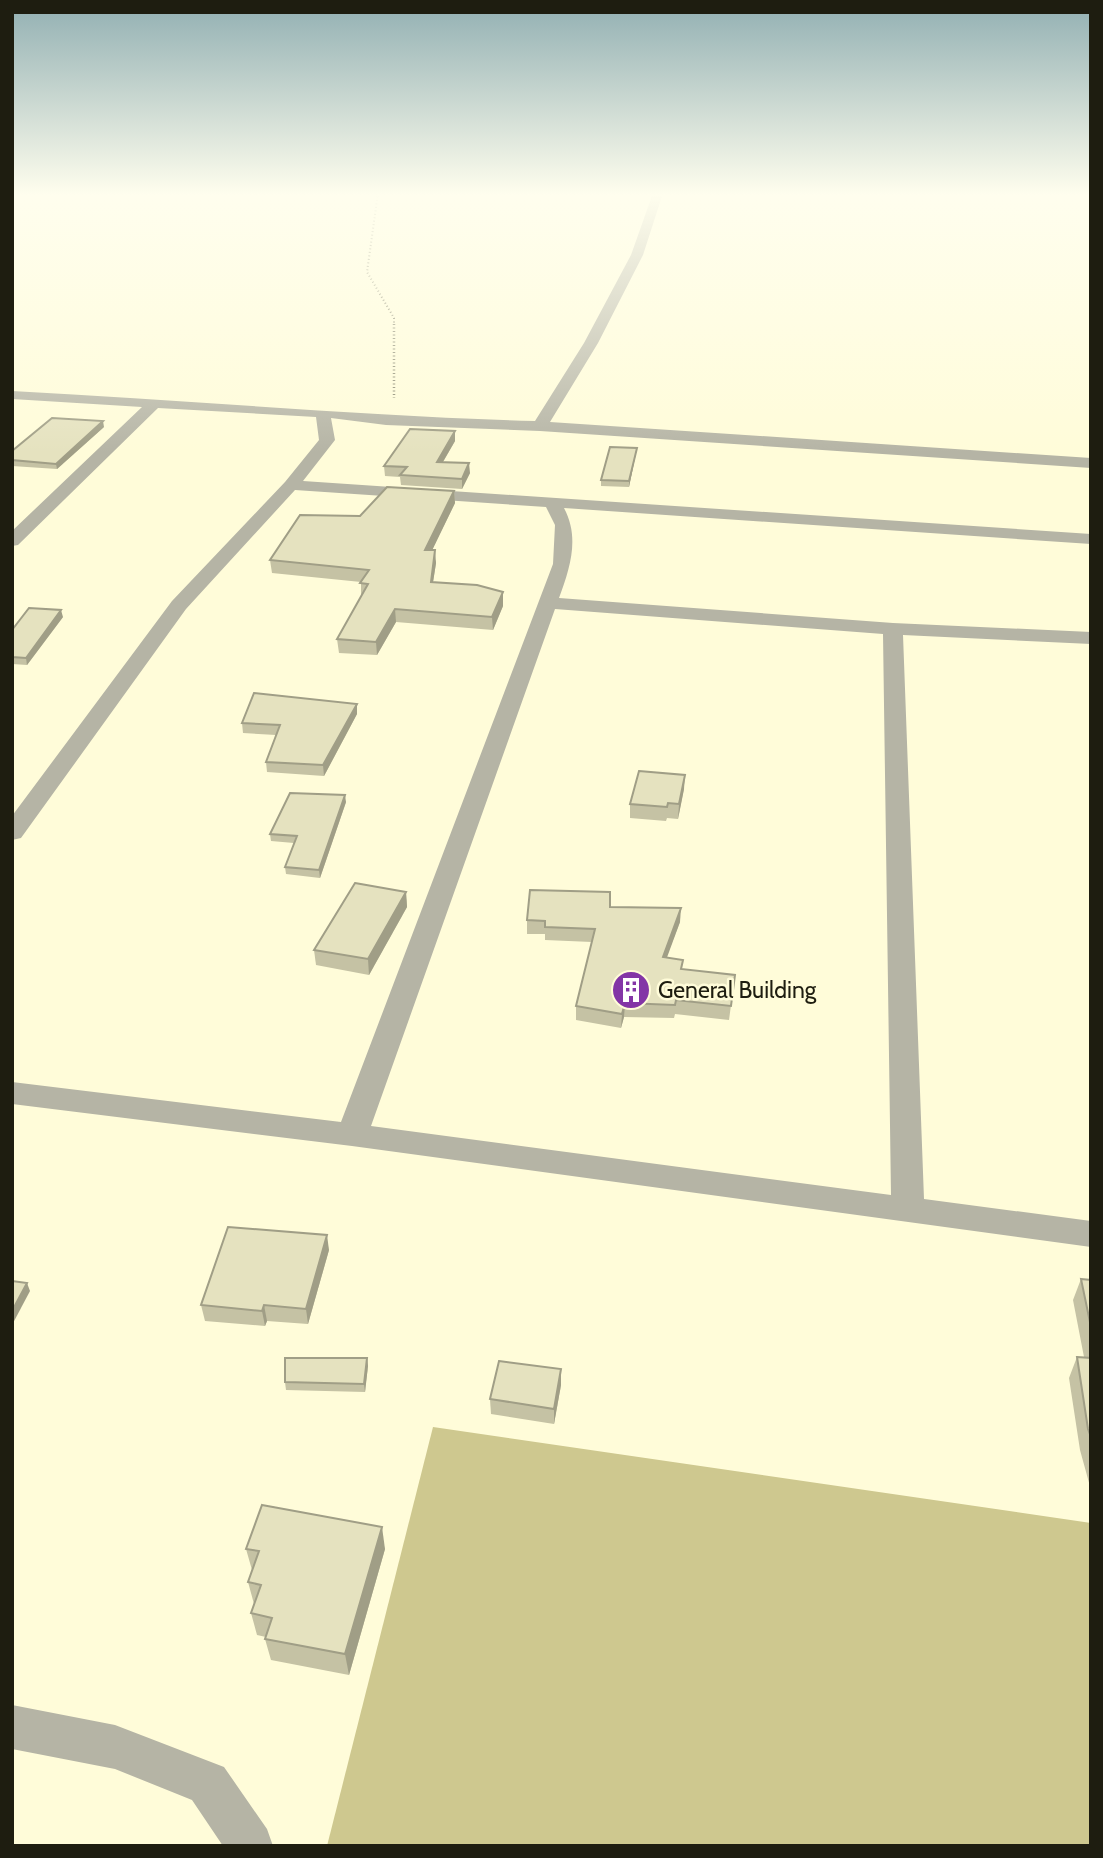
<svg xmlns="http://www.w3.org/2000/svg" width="1103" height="1858" font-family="Cabin,sans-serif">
<rect width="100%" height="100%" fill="#fffcd9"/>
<path fill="#cec88f" d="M433 1427 1091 1523V1846H327Z"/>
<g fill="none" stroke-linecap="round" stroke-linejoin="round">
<path stroke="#88866f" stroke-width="2" stroke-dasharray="1 2.5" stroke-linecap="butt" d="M378 193 367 272 394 318V325"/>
<path stroke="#88866f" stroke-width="2.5" stroke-dasharray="1 2.5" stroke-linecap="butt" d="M394 324V398"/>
<g fill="#b5b4a5" fill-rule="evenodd">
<path d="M653 193H663L643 255 598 343 550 422 1091 458V468L540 431 386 425 331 418 335 440 303 481 1091 534V544L564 508C580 538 570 568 559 598L893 623 1091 632V644L903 635 924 1199 1091 1221V1247L352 1146 12 1104V1082L341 1122 553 564 555 525 546 507 295 490 186 609 21 838 12 840V816L172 601 285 482 319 440 316 417 158 408 18 545 12 546V531L142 407 12 399V391C187 400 361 416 535 421L584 343 631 255ZM555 609 883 634 891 1195 371 1126Z"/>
<path d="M12 1705 115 1725 224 1767 267 1829 273 1846H223L192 1800 115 1769 12 1749Z"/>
</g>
</g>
<g fill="#c5c2a4">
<path d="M104 427 57 469 12 466V451Z"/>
<path d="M455 431V441L443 462 470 473 462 489 401 485 400 477 385 476 384 466Z"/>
<path d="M637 448 636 453 629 487 601 486V480Z"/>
<path d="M454 491 455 503 432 550 436 563 433 582 503 606 493 630 396 622 377 655 339 653 337 639 361 596V582L272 573 270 560 360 516Z"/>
<path d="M63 617 27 665 12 664V630Z"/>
<path d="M357 714 324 776 267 772 266 762 276 735 243 733 242 723Z"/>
<path d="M684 789 678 819 667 818 666 821 630 818V804Z"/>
<path d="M346 802 320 878 286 874 285 867 294 843 271 841 270 834Z"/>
<path d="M406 892 407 907 369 975 316 965 314 950Z"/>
<path d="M610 907 680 922 666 958 682 969 735 975 729 1020 675 1014 674 1018 624 1017 621 1028 576 1020V1006L592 942 545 940V934H527V920Z"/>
<path d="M329 1250 308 1324 267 1321 265 1326 205 1321 201 1305Z"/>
<path d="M1081 1279 1091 1280V1490L1080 1450 1069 1378 1077 1357H1084L1073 1300Z"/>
<path d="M367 1358 368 1366 365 1392 286 1390 285 1382Z"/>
<path d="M561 1369V1385L554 1424 491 1414 490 1399Z"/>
<path d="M246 1549H385L349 1675 271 1660 265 1639 266 1637 257 1635 251 1613 254 1604 248 1582 252 1570Z"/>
</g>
<g fill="#a09e86">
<path d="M103 421 104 427 57 469 56 464Z"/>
<path d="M455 431V441L437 472V462Z"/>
<path d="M637 448 636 453 629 487V481Z"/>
<path d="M469 463 470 473 462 489V479Z"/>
<path d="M454 491 455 503 426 563 425 550Z"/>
<path d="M435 550 436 563 431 595V582Z"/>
<path d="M503 592V606L493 630 492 617Z"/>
<path d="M395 609 396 622 377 655 376 642Z"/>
<path d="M61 610 63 617 27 665 26 658Z"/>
<path d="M357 704V714L324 776 323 765Z"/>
<path d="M685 775 684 789 678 819 679 804Z"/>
<path d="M345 795 346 802 320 878 319 870Z"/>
<path d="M406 892 407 907 369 975 368 959Z"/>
<path d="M681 908 680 922 662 971 663 957Z"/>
<path d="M625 1003 624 1017 621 1028 622 1014Z"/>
<path d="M327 1235 329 1250 308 1324 306 1309Z"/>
<path d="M27 1283 30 1291 12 1325V1311Z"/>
<path d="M264 1305 267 1321 265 1326 262 1311Z"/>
<path d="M367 1358 368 1366 365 1392 364 1384Z"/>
<path d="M561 1369V1385L554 1424V1409Z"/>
<path d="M382 1527 385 1549 349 1675 345 1654Z"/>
</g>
<g fill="#e5e2bf" stroke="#a09e86" stroke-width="2">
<path d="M52 418 103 421 56 464 12 460V451Z"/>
<path d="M410 429 455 431 437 462 469 463 462 479 400 475 407 467 384 466Z"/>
<path d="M610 447 637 448 629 481 601 480Z"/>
<path d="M387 487 454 491 425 550H435L431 582 477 585 503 592 492 617 395 609 376 642 337 639 368 584 360 583 369 570 270 560 300 515 360 516Z"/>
<path d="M29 608 61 610 26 658 12 657V630Z"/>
<path d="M254 693 357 704 323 765 266 762 280 725 242 723Z"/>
<path d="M639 771 685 775 679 804 668 803 667 807 630 804Z"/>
<path d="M290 793 345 795 319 870 285 867 297 836 270 834Z"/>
<path d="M355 883 406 892 368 959 314 950Z"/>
<path d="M530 890 610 892V907L681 908 663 957 683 960 681 969 735 975 731 1006 676 1000 675 1005 625 1003 622 1014 576 1006 595 929 545 927V921L527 920Z"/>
<path d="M228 1227 327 1235 306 1309 264 1305 262 1311 201 1305Z"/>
<path d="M1081 1279 1091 1280V1327Z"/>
<path d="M12 1281 27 1283 12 1311Z"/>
<path d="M1077 1357 1091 1358V1437L1088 1429Z"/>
<path d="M285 1358H367L364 1384 285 1382Z"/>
<path d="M499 1361 561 1369 554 1409 490 1399Z"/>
<path d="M262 1505 382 1527 345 1654 265 1639 272 1618 251 1613 261 1585 248 1582 259 1551 246 1549Z"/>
</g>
<linearGradient id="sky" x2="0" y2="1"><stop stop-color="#91afb2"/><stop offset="0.43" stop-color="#fffeee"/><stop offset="1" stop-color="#fffeee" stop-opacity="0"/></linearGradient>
<rect width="1103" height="453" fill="url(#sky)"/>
<defs>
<symbol id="building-disc" viewBox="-11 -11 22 22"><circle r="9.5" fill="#8335a6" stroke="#fffcd9"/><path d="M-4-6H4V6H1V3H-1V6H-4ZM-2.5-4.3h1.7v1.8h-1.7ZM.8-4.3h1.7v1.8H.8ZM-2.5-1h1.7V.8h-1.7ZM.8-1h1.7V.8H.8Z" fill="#fff"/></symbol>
</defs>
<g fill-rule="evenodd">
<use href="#building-disc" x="609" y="968" width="44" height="44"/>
</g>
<g text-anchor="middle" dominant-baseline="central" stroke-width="5" stroke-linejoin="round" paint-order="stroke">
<g font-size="23" fill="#1e1d10" stroke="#fffcd9" text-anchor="start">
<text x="658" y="990">General Building</text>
</g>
</g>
<rect width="1103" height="1858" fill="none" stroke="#1e1d10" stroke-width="28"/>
</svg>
